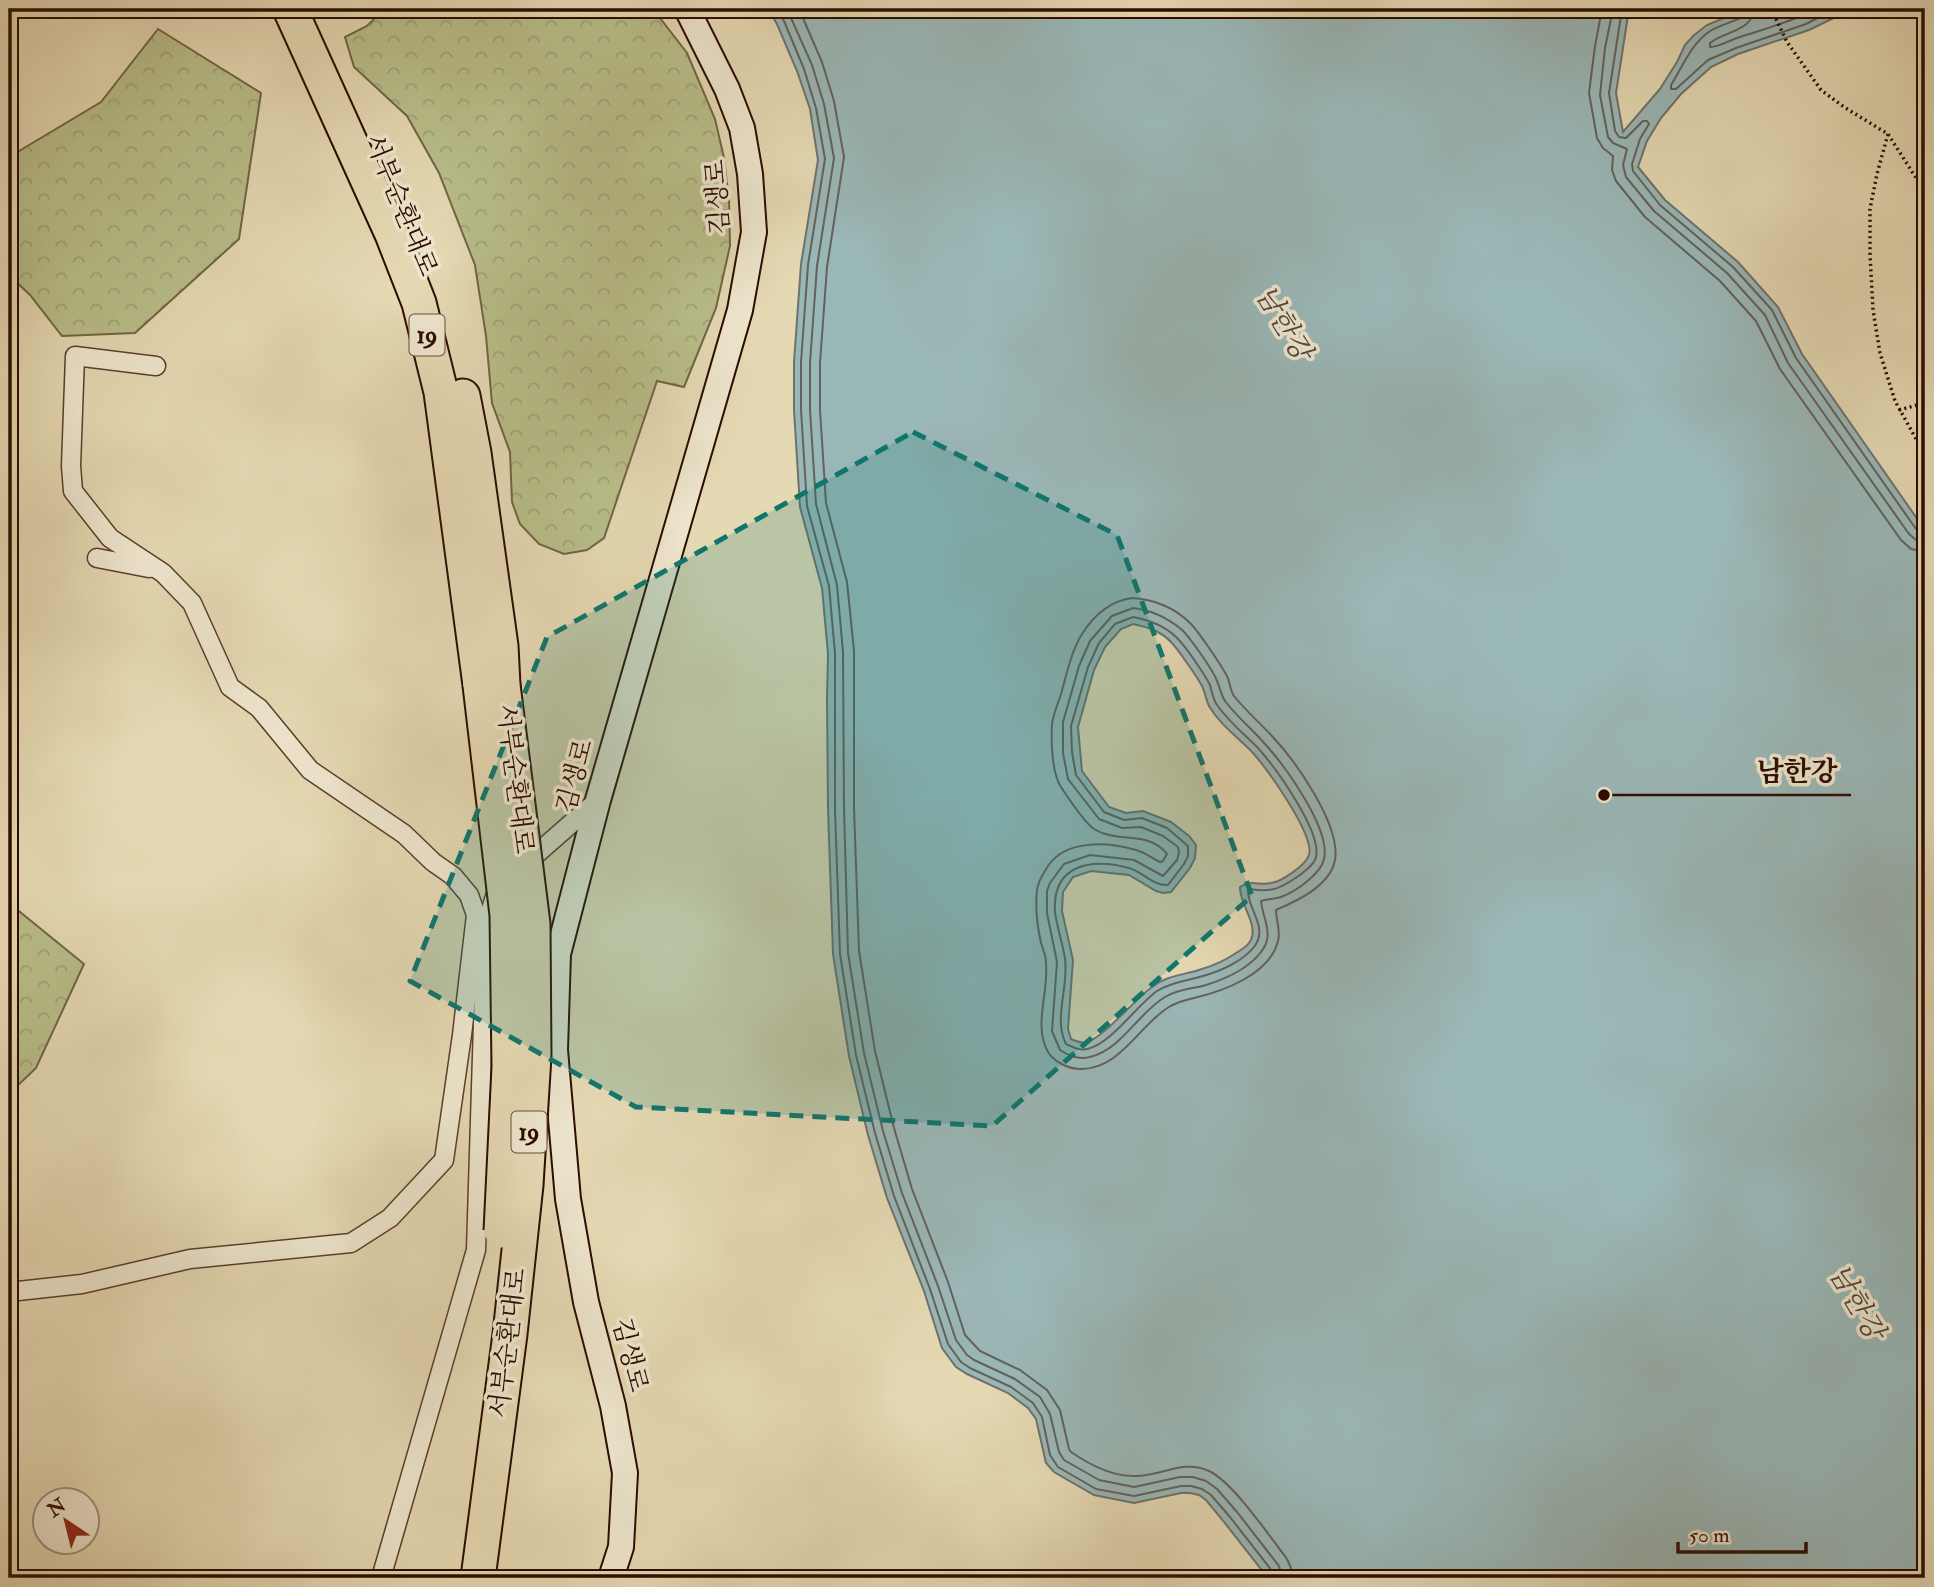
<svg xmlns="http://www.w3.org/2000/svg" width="1934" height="1587" font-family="'IM FELL Double Pica','Noto Serif KR',serif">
<defs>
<pattern id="forest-crowns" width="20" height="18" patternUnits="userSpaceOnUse" patternTransform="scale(1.75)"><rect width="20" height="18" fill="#b8be8a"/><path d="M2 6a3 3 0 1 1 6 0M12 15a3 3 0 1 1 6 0" fill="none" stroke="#9ea275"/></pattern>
</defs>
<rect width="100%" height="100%" fill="#e5d9b3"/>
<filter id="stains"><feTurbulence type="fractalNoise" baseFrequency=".00286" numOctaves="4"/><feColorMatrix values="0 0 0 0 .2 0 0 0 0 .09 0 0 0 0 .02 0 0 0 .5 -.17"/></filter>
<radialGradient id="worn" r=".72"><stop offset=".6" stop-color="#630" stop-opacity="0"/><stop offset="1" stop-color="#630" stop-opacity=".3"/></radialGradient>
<g fill="url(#forest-crowns)" stroke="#726445" stroke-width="2">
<path d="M384 9H653L687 53 715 119 724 158 729 200 730 246 716 308 684 387 657 381 604 538 587 550 564 554 539 544 520 524 512 502 510 452 492 403 486 336 475 265 439 173 407 116 354 67 345 37 367 26Z"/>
<path d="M158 29 261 93 239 239 135 333 62 336 30 295 9 275V157L101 102Z"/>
<path d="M9 903 84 964 36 1068 9 1094Z"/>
</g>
<path fill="#9ab7b7" stroke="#6e726e" stroke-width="2" fill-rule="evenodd" d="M768 9H1629L1616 93 1623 132 1660 89 1677 62 1685 45 1693 36 1707 25 1745 9H1839L1842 14 1809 30 1738 54 1711 67 1681 94 1661 118 1647 141 1638 167 1665 200 1738 262 1778 307 1802 354 1925 530V1578H1268L1224 1522 1206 1500 1199 1495 1190 1493H1181L1134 1503 1094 1495 1054 1472 1046 1463 1036 1419 1028 1408 1008 1393 967 1374 956 1367 942 1348 924 1291 887 1198 868 1135 849 1056 833 954 828 809 827 698 828 654 822 588 800 507 794 410V362L801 264 818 160 810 109 797 71 777 24ZM1133 624C1147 627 1161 631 1171 642 1178 649 1197 677 1202 686 1205 692 1206 700 1209 706 1220 725 1239 738 1253 753 1267 769 1315 835 1309 855 1306 865 1281 882 1271 883 1260 886 1251 879 1240 887 1239 905 1261 926 1249 943 1246 947 1241 950 1236 953 1226 960 1215 965 1202 969 1185 975 1167 975 1152 987 1134 1000 1104 1037 1087 1042 1081 1044 1076 1041 1071 1039L1068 1029 1073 960 1062 911 1063 892 1073 877 1091 871 1129 875 1156 891 1163 893 1171 892 1190 868 1195 858 1196 845 1189 836 1171 822 1143 811 1126 813 1109 807 1082 771 1078 727 1094 670 1105 647 1121 629Z"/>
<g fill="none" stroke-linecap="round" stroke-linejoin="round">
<g stroke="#62615c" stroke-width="2">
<path d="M776 9 784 21 804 69 816 108 825 159 808 265 801 362V410L807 506 829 586 835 653V809L840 954 856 1055 875 1133 894 1196 930 1289 948 1344 961 1362 970 1368 1011 1387 1033 1403 1042 1417 1050 1455 1058 1467 1096 1489 1134 1496 1181 1486H1191L1202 1489 1211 1495 1230 1517 1272 1571 1273 1578"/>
<path d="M787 9 812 65 824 104 834 158 817 266 810 363V410L816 504 837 585 843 652 844 808 848 953 864 1053 883 1131 902 1193 938 1286 956 1340 967 1355 974 1360 1015 1379 1040 1397 1050 1414 1059 1452 1064 1460 1099 1480 1134 1487 1180 1477H1193L1206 1481 1217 1489 1237 1512 1279 1566 1282 1578"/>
<path d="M799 9 822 62 834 101 844 157 827 267 820 363V410L826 503 847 582 854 651V808L859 951 875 1051 894 1128 912 1189 948 1282 965 1335 980 1351 1020 1370 1047 1390 1060 1410 1069 1449 1071 1452C1090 1465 1112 1477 1136 1476 1162 1476 1183 1459 1209 1471 1233 1482 1270 1537 1287 1559L1291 1568 1293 1578"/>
<path d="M1602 9 1595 46 1589 93 1597 138 1603 148 1613 156 1612 170 1616 181 1645 217 1720 281 1756 321 1780 369 1901 540 1911 549 1925 552"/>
<path d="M1613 9 1605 48 1600 95 1608 137 1613 143 1627 149 1623 165 1626 177 1654 211 1727 273 1765 315 1788 363 1909 534 1916 540 1925 541"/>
<path d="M1622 9 1609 93 1615 131 1619 137 1626 138 1643 121H1647L1649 124 1640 139 1632 164 1633 171 1660 205 1733 267 1772 310 1796 358 1916 529 1920 532H1925"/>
<path d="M1745 9 1744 14 1741 18C1731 22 1719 26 1710 31 1691 44 1683 66 1671 85V89H1676L1708 60 1736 48 1806 24 1831 11 1833 9"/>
<path d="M1754 9C1752 32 1724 31 1710 43V47C1719 47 1728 41 1737 38 1764 29 1791 22 1817 9"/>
<path d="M1132 598C1154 599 1175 608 1190 623 1199 632 1221 665 1227 676 1230 682 1230 690 1234 696 1245 710 1259 722 1271 735 1295 760 1341 825 1335 860 1330 886 1297 901 1276 910 1276 920 1281 931 1278 941 1270 974 1224 991 1194 998 1185 1000 1177 1002 1169 1007 1139 1025 1120 1070 1080 1069 1069 1069 1054 1062 1048 1052 1033 1026 1049 992 1046 963 1046 956 1043 949 1041 943 1037 925 1035 908 1037 890 1038 881 1043 874 1048 866 1066 839 1108 842 1136 850 1144 852 1152 858 1160 862L1163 861 1167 854C1149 830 1118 844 1094 829 1083 821 1069 799 1061 787 1052 774 1051 741 1052 725 1053 714 1058 704 1061 694 1067 673 1071 652 1082 634 1094 615 1111 601 1132 598Z"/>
<path d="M1133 608C1151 610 1166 617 1181 629 1189 636 1213 670 1217 681 1220 688 1221 695 1225 701 1237 717 1252 729 1265 744 1285 766 1331 829 1324 859 1321 874 1295 892 1281 897 1275 899 1267 899 1261 901 1263 920 1275 935 1261 952 1249 968 1225 979 1206 985 1192 989 1178 989 1165 997 1138 1013 1122 1049 1090 1057 1079 1060 1069 1056 1060 1050L1052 1031 1057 962 1047 913V891L1050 883 1064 864 1090 855 1134 860 1163 876 1177 860 1179 853 1178 847 1163 836 1141 827 1122 828 1099 819 1068 779 1063 753V722L1079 666 1090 641 1112 616Z"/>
<path d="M1133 617C1149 620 1164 625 1176 637 1185 645 1205 675 1210 685 1212 692 1213 699 1217 705 1229 722 1244 734 1258 748 1274 766 1326 836 1315 860 1312 866 1305 871 1300 875 1281 888 1273 893 1250 889L1248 891C1248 910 1269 928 1254 947 1243 961 1221 971 1203 976 1187 981 1171 982 1157 991 1136 1006 1111 1044 1087 1049 1079 1051 1073 1047 1066 1044 1053 1019 1069 987 1065 959 1063 944 1057 928 1055 912 1052 864 1091 858 1129 868 1143 872 1153 886 1168 885L1184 864 1188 856V846L1167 828 1142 818 1124 820 1104 812 1076 775 1072 752 1071 726 1088 667 1099 643 1115 624Z"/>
</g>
<defs>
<g id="street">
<path d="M97 558 149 568"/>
<path d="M525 864 598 800"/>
<path d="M9 1292 82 1284 190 1259 351 1243 390 1218 444 1160 462 1035 476 915 469 895 453 876 433 862 404 834 310 770 259 708 230 687 192 603 163 573 110 538 73 491 71 466 75 356 156 366"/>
<path d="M381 1578 476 1250 486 926 497 890"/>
</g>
<path id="secondary" d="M611 1578 621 1547 625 1473 613 1406 586 1302 568 1199 555 1050 558 954 598 800 740 310 754 232 750 174 742 128 727 89 687 9"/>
<g id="highway">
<path d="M290 9 392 234 419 303 441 392 480 685"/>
<path d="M463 396 474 453 501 646 503 685"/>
</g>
</defs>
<use href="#street" stroke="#5a3e2d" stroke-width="21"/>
<use href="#secondary" stroke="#2b0b00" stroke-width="28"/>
<use href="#highway" stroke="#2b0b00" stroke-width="37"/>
<g stroke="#2b0b00" stroke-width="3.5" stroke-dasharray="2 3.5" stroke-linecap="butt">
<path d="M1771 9 1787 42 1821 90 1844 107 1888 134 1925 192"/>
<path d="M1918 9 1925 21"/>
<path d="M1923 9 1925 13"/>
<path d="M1888 134 1877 174 1870 209V254L1873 310 1880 353 1895 401 1925 455"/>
<path d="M1899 410 1925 403"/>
</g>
<use href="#street" stroke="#eee6ce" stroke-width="18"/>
<use href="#secondary" stroke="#eee6ce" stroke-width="24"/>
<use href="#highway" stroke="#e5d9b3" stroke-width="33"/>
<defs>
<g id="highway-bridge">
<path d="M480 685 507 915 509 1067 501 1231"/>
<path d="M478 1578 510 1334 526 1185 534 1056 533 924 503 685"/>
</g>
</defs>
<use href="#highway-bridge" stroke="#2b0b00" stroke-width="37" stroke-linecap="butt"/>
<use href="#highway-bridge" stroke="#e5d9b3" stroke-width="33"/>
</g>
<path fill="#0f766e" fill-opacity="0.2" stroke="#0f766e" stroke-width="5" stroke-dasharray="14 9" stroke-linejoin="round" d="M913 432 1117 535 1252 896 992 1126 636 1107 410 981 547 637Z"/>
<g text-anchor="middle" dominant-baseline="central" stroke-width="7" stroke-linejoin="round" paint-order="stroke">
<g fill="#eee6ce" stroke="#664d3e" stroke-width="2">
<rect x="409.5" y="314.5" width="35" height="41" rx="5"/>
<rect x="511.5" y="1111.5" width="35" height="41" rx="5"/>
</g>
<g font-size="24" font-weight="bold" fill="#2b0b00">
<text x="427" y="335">19</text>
<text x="529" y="1132">19</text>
</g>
<g font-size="26" fill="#2b0b00" stroke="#eee6ce">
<text transform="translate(718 197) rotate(-94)">김생로</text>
<text transform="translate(401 205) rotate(68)">서부순환대로</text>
<text transform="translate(575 776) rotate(-75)">김생로</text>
<text transform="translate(515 779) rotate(83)">서부순환대로</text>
<text transform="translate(508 1343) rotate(-83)">서부순환대로</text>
<text transform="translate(630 1355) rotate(76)">김생로</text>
</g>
<g font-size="28" font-style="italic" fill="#524740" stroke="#eee6ce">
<text transform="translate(1283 323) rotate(59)">남한강</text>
<text transform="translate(1856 1302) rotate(60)">남한강</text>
</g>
</g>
<path fill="none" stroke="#2b0b00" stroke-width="2.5" d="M1604 795L1742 795H1851"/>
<circle fill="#2b0b00" stroke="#eee6ce" stroke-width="2.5" cx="1604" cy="795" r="7"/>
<g font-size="28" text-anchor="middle" font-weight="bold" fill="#2b0b00" stroke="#eee6ce" stroke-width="7" stroke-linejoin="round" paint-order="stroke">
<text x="1797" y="781">남한강</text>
</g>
<rect width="1934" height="1587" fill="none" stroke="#e5d9b3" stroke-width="35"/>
<rect x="10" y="10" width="1913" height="1566" fill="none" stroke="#2b0b00" stroke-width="3.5"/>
<rect x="18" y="18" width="1899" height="1552" fill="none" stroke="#2b0b00" stroke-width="2"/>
<g transform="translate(66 1521) rotate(325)"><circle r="33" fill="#eee6ce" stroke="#a08e7c" stroke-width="2"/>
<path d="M0-5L12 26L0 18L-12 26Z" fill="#8f2418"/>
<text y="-10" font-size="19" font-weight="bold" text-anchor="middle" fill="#2b0b00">N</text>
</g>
<path d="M1678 1542v10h128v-10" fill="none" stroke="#2b0b00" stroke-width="3.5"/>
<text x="1689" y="1542" font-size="21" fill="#2b0b00" stroke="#eee6ce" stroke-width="5" paint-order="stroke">50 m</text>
<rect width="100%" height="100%" filter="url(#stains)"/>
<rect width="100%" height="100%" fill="url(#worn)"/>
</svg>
